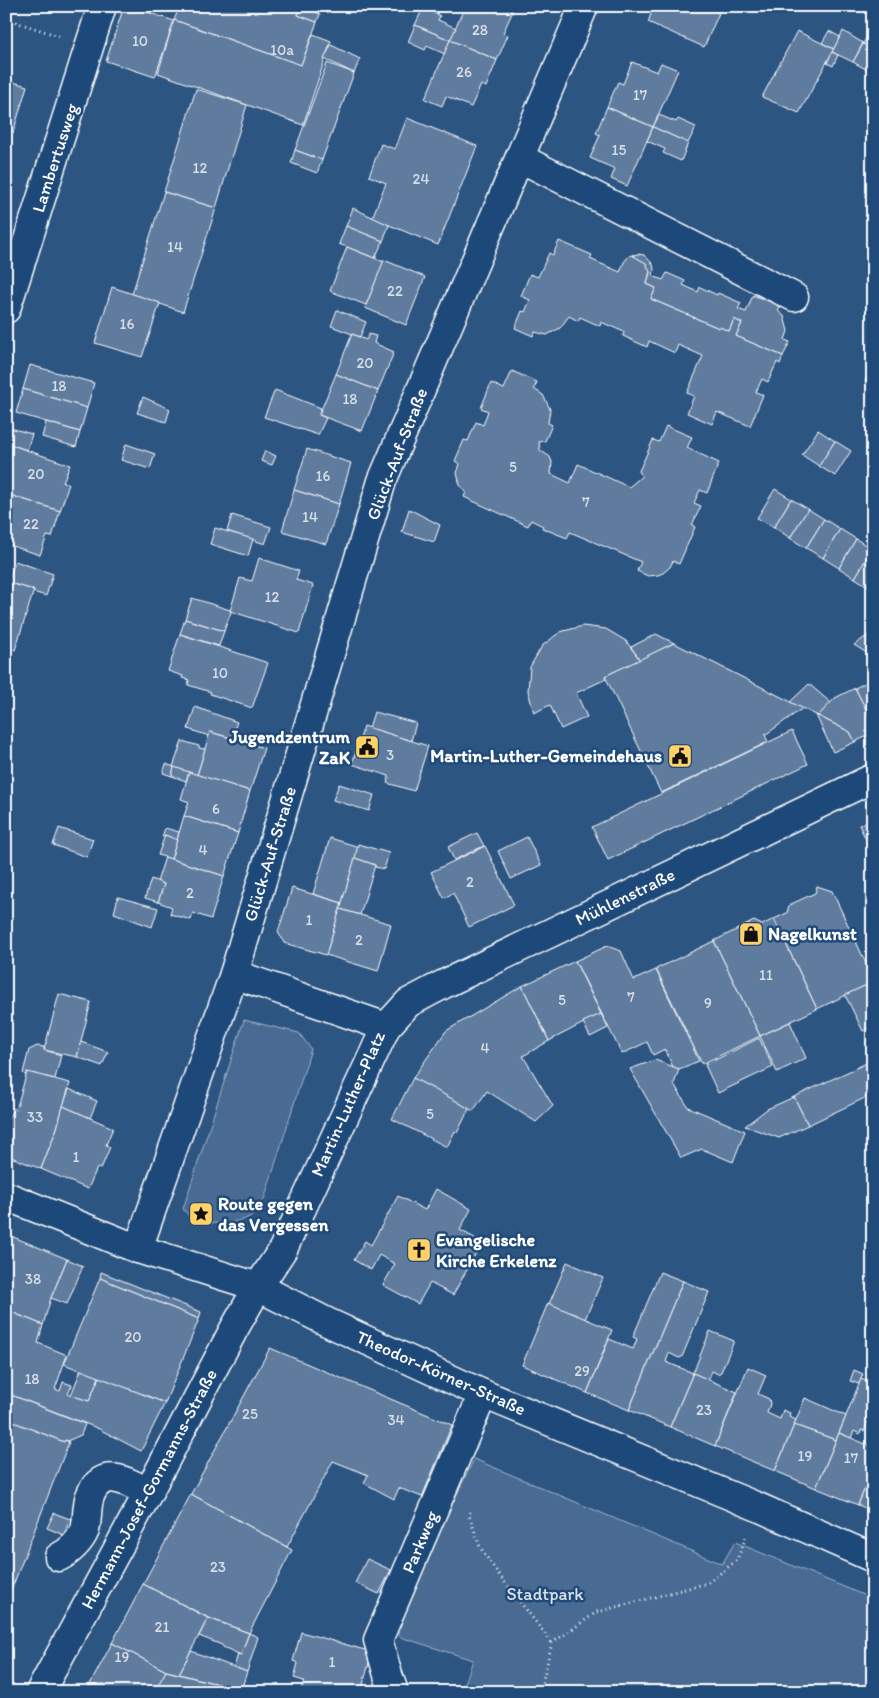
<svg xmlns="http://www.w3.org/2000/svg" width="879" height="1698" font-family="Itim,sans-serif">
<rect width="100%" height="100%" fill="#2c5582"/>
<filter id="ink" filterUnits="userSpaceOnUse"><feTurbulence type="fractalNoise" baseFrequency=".02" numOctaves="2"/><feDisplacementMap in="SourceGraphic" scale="10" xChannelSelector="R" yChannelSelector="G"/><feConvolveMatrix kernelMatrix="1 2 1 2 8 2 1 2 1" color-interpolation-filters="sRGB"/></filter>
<g filter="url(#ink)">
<g fill="#486b92" stroke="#a4b5c8">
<path d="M244 1020 299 1033 311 1049 265 1197C262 1201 260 1207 257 1211 244 1226 212 1223 195 1223L183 1209Z"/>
<path d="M474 1459 722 1564 735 1542 873 1599V1692H462L473 1660 400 1637 394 1624Z"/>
</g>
<g fill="#5e7c9f" stroke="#fff">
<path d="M124 6H129L174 21 155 77 106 61Z"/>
<path d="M180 6H298L301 7 298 15 317 22 301 65 174 20Z"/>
<path d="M301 6 320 14 317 22 298 15Z"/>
<path d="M423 6H433L439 9 437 14 423 8Z"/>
<path d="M465 6H502L513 11 503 33 508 35 497 60 450 40Z"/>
<path d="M654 6H710L709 9 719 13 704 47 648 22Z"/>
<path d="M423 8 440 16 438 20 456 28 450 40 415 25Z"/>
<path d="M174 20 301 65 313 34 331 41 303 125 158 73Z"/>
<path d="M415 25 450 40 445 54 427 46 425 50 408 42Z"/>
<path d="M873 25V49L863 44Z"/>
<path d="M797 31 834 49 799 113 762 97Z"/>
<path d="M829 31 840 37 834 49 822 43Z"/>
<path d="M843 31 863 43 853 62 832 52Z"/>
<path d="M450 40 497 60 486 87 481 85 471 107 446 96 442 106 425 99Z"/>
<path d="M863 44 873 49V69L871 72 853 62Z"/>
<path d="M331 45 360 59 354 73 324 59Z"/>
<path d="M832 52 838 55 833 66 827 63Z"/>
<path d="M632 62 657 72 661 63 678 70 653 127 607 107 618 82 623 84Z"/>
<path d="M327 63 354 73 322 160 295 150Z"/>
<path d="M6 80 27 86 13 133 6 131Z"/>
<path d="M196 89 247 105 216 208 164 192Z"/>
<path d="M607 107 653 127 627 186 611 179 615 169 590 158 600 135 596 133Z"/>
<path d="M659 115 676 122 678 119 696 127 688 143 653 127Z"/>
<path d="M407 118 477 146 438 245 372 218 386 183 369 176 381 144 395 149Z"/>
<path d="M653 127 688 143 681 161 663 153 665 149 647 141Z"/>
<path d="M295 150 322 160 317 173 291 163Z"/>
<path d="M164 192 216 208 183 312 132 294Z"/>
<path d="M353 208 389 225 383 241 346 226Z"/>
<path d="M346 226 383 241 375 258 339 244Z"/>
<path d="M559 241 592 255 590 259 620 272 624 262 629 256 632 255 643 260 646 263 650 271 647 284 656 288 651 299 719 328 720 327 729 331 734 319 742 323 736 336 783 356 780 364 777 362 768 382 762 379 756 392 763 395 750 426 717 412 712 424 687 413 694 396 687 393 703 356 678 345 675 353 649 341 647 347 623 336 624 332 601 322 600 326 580 317 578 321 569 316 560 328 547 335 535 332 533 336 515 328 522 311 525 312 530 300 521 296 530 274 538 277 549 253 553 255Z"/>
<path d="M347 247 384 262 366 305 330 291Z"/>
<path d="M638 254 644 255 653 264 654 270 653 276 663 280 667 273 685 281 683 285 698 292 700 287 717 295 718 293 741 303 738 309 746 312 753 295 781 306 778 311 784 316 788 331 785 340 790 342 783 356 736 336 742 323 734 319 729 331 720 327 719 328 651 299 656 288 647 284 650 272 646 263 632 255Z"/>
<path d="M384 260 425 277 406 325 365 308Z"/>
<path d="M112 287 160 303 142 357 95 343Z"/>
<path d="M337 310 366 322 360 337 331 326Z"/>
<path d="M352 334 366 340 369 334 376 336 374 343 394 352 378 391 336 374Z"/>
<path d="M30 365 94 383 87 408 23 389Z"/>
<path d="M873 365V385L865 381Z"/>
<path d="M512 371 537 382 534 389 543 395 550 409 548 423 552 425 545 441 539 442 540 450 550 457 552 462 551 474 570 483 578 464 629 487 642 476 639 471 653 440 659 442 666 426 692 437 687 448 719 463 707 493 700 490 694 503 701 506 692 525 695 527 679 564 673 561 670 567 663 573 658 575 648 576 637 571 641 562 570 532 567 538 542 528 543 526 531 520 528 526 464 497 466 492 460 485 457 473 460 464 455 461 464 440 468 441 476 422 483 425 488 411 481 408 491 383 504 389Z"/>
<path d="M336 374 378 391 362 431 319 415Z"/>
<path d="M23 389 87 408 80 432 16 413Z"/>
<path d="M275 390 321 408 319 415 326 418 318 435 264 417Z"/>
<path d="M143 397 170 409 166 422 137 413Z"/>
<path d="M46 422 80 432 76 447 42 437Z"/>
<path d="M6 427 32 434 27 450 6 443Z"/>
<path d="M818 430 835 441 819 466 802 455Z"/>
<path d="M835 441 851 451 835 476 819 466Z"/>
<path d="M6 443 70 465 63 482 69 484 60 511 6 494Z"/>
<path d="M126 444 155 454 150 469 121 460Z"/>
<path d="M307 449 351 463 339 504 294 490Z"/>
<path d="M265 451 276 456 272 465 261 461Z"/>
<path d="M775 489 791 499 774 527 757 518Z"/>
<path d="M294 490 339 504 326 544 282 531Z"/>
<path d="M6 494 60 511 52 537 47 536 40 555 6 544Z"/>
<path d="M791 499 808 509 790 538 774 527Z"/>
<path d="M409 509 440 525 434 542 402 532Z"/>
<path d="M808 509 824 519 806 548 790 538Z"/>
<path d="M232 515 271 527 265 544 227 531Z"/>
<path d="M824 519 840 529 823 558 806 548Z"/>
<path d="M215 528 253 539 248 556 210 544Z"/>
<path d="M840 529 856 539 839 568 823 558Z"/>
<path d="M856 539 872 549 855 578 839 568Z"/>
<path d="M872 549 873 585 871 588 855 578Z"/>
<path d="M259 558 299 571 296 580 313 585 299 633 230 611 240 578 252 581Z"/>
<path d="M15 561 53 574 46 596 33 592 34 590 8 583Z"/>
<path d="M6 582 34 590 15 650 6 647Z"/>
<path d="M192 598 230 610 231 612 224 631 185 619Z"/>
<path d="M185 619 224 631 219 646 180 634Z"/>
<path d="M583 626 606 629 626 641 640 660 605 676 606 679 576 693 587 717 561 729 550 705 534 713 528 691 530 667 542 646 560 632Z"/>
<path d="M873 632V653L870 655 854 645Z"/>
<path d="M180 634 268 663 252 708 210 694 211 692 188 685 189 680 182 678 183 676 168 671Z"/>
<path d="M656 634 674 643 640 660 631 647Z"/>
<path d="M674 643 803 708 765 735 768 742 661 793 605 676Z"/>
<path d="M873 679V723L855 688Z"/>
<path d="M809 684 831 703 818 716 790 702Z"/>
<path d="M855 688 873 723V733L855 742 850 732 818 716 835 698Z"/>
<path d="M195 707 237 722 231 738 210 732 209 736 188 729Z"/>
<path d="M374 712 416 723 411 741 369 728Z"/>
<path d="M816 715 850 732 855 742 833 752Z"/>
<path d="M364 726 428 746 414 791 387 783 389 776 352 764Z"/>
<path d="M792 731 808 764 608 860 592 827Z"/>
<path d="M210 732 264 748 250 791 197 775Z"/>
<path d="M182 741 199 746V748L205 749 197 775 173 767Z"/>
<path d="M166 764 174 767 172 776 163 773Z"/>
<path d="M174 767 189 772 186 781 172 776Z"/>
<path d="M189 772 250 791 238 833 184 816 189 802 181 799Z"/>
<path d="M339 784 374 795 369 811 333 800Z"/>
<path d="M184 816 238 833 224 876 171 859Z"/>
<path d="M873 818V854L859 825Z"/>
<path d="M59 828 93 839 87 857 53 845Z"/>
<path d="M165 828 179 832 177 840 165 835 162 837Z"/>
<path d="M477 833 484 846 454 860 448 847Z"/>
<path d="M165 835 177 840 171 859 158 855Z"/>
<path d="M527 837 541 865 511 879 498 851Z"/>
<path d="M330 838 359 847 342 903 313 894Z"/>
<path d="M358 844 389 853 384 869 375 867V865L355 858Z"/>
<path d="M485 846 514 905 469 927 453 893 444 898 431 872Z"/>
<path d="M165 857 224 876 211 919 193 913 191 920 170 914 172 907 158 902 164 884 157 882Z"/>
<path d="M355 858 375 865 360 915 340 909Z"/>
<path d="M151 879 164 884 158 902 145 898Z"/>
<path d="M817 886 832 891 873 978V982L817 1009 774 919 787 913 789 905 815 893Z"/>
<path d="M292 888 342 903 326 955 284 943 278 932Z"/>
<path d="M118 897 158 908 152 927 114 913Z"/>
<path d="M340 909 391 924 378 971 326 955Z"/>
<path d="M774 919 817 1009 760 1036 714 941 754 921 762 925Z"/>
<path d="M714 941 760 1036 702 1064 656 969Z"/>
<path d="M607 946 621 951 634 980 656 970 699 1061 679 1069 673 1067 665 1049 653 1055 647 1042 622 1054 575 961Z"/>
<path d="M575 961 601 1014 549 1041 522 986Z"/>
<path d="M873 982V1026L863 1031 845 995Z"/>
<path d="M522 986 549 1041 523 1056 553 1106 536 1122 487 1091 473 1111 413 1078 446 1031Z"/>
<path d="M59 994 91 1002 77 1057 44 1050Z"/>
<path d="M601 1014 608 1028 590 1037 583 1022Z"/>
<path d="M790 1022 806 1058 777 1072 760 1036Z"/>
<path d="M759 1038 773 1067 718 1093 705 1065Z"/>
<path d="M81 1042 108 1052 102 1066 77 1057Z"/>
<path d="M37 1046 44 1047V1050L61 1055 55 1079 27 1072 26 1076 23 1073 29 1050Z"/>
<path d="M655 1060 679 1069 674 1084 688 1107 745 1131 733 1162 702 1149 681 1158 630 1069Z"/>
<path d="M873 1060V1094L808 1125 794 1097Z"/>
<path d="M27 1072 70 1083 57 1128 41 1169 6 1155V1124L13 1108 16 1110Z"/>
<path d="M413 1078 458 1102 469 1109 457 1133 455 1131 447 1147 392 1119Z"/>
<path d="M69 1089 97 1101 90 1118 63 1106Z"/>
<path d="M794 1097 808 1125 779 1138 745 1126 767 1109Z"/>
<path d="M63 1106 113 1128 106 1145 110 1147 101 1169 97 1168 88 1189 41 1169 57 1128Z"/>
<path d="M436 1189 471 1209 460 1230 482 1242 453 1295 430 1283 418 1304 383 1285 395 1264 379 1255 371 1270 354 1260 365 1241 371 1245 398 1196 425 1210Z"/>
<path d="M6 1234 67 1259 51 1298 43 1325 6 1310Z"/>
<path d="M67 1259 83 1266 67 1304 51 1298Z"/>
<path d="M567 1262 603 1278 585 1319 549 1304Z"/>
<path d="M101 1272 201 1312 199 1319 100 1278Z"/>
<path d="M660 1272 683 1281 629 1410 587 1393 609 1339 633 1349 637 1339 633 1337Z"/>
<path d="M100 1278 199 1319 165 1403 64 1364Z"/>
<path d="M683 1281 709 1292 682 1357 679 1358 669 1353 666 1362 693 1373 670 1427 629 1410Z"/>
<path d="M548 1303 612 1330 587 1393 522 1365Z"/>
<path d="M6 1310 43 1325 38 1343 67 1355 55 1389 60 1391 63 1382 72 1385 68 1394 89 1401 99 1377 165 1403 141 1451 97 1428 6 1393Z"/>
<path d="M710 1331 734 1341 721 1372 718 1374 712 1371 708 1380 693 1373Z"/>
<path d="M270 1348 452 1425 422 1497 399 1488 394 1499 364 1483 368 1475 333 1461 287 1547 191 1494Z"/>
<path d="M748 1367 766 1375 758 1394 769 1399 770 1404 767 1413 780 1419 783 1410 790 1413 789 1417 796 1420 775 1471 715 1446Z"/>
<path d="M81 1370 99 1377 89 1401 71 1395Z"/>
<path d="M854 1370 863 1374 859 1384 850 1381Z"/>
<path d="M693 1373 737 1392 715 1446 670 1427Z"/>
<path d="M861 1379 873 1384V1410L864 1431 861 1430 860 1434 854 1431 851 1438 839 1433Z"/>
<path d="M6 1393 85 1424 81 1435 67 1441 65 1440 64 1442 6 1419Z"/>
<path d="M805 1398 846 1416 836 1440 794 1425Z"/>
<path d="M6 1419 64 1442 65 1440 69 1442 12 1588 9 1587 7 1590Z"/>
<path d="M794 1425 836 1440 816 1488 775 1471Z"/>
<path d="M839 1433 873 1447V1469L858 1505 816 1488Z"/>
<path d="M873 1469V1511L858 1505Z"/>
<path d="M191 1494 292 1550 249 1633 207 1617 143 1584Z"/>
<path d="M54 1513 70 1519 64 1535 47 1528Z"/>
<path d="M367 1559 391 1570 379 1594 355 1583Z"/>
<path d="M143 1584 208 1618 179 1674 166 1671 112 1643Z"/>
<path d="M208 1618 249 1633 241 1655 223 1647 222 1645 199 1636Z"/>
<path d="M301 1632 372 1652 361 1692H300L304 1681 294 1678 298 1663 293 1661Z"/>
<path d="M249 1633 258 1637 247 1672 234 1667 238 1654 241 1655Z"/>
<path d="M112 1643 166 1671 155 1692H86Z"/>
<path d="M191 1651 247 1672 241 1690 179 1674Z"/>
<path d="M166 1671 241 1690V1692H169L158 1685Z"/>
</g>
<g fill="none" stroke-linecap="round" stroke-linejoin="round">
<defs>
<g id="minor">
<path d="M520 158 794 297"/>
<path d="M6 309 102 6"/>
<path d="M386 1027 408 1003 444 984 873 778"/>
<path d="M6 1196 138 1249 258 1287 327 1322 483 1394 758 1507 873 1558"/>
<path d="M138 1249 234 974 382 481 584 6"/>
<path d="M59 1557C69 1552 80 1542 85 1530 88 1519 86 1506 90 1496 102 1465 129 1482 148 1493"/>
<path d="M40 1692 148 1493 234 1329 258 1287 283 1249 386 1027 234 974"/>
<path d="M394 1692 388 1675 378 1640 483 1394"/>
</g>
</defs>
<use href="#minor" stroke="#fff" stroke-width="31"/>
<g stroke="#fff" stroke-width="3" stroke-dasharray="1 4" stroke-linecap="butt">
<path d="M6 19 59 36"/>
<path d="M470 1512 469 1515 480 1547 497 1572 552 1643"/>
<path d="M540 1692 552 1643 597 1612 708 1583 737 1560 746 1537"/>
</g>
<use href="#minor" stroke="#1f4a7a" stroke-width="28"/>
</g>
</g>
<defs>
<symbol id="civic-square" viewBox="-11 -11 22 22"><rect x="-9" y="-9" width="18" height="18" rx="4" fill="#ffd166" stroke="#1f4a7a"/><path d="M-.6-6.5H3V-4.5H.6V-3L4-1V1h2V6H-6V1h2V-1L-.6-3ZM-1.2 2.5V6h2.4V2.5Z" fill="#111"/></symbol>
<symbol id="shop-square" viewBox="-11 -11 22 22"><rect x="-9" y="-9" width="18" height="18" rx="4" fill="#ffd166" stroke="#1f4a7a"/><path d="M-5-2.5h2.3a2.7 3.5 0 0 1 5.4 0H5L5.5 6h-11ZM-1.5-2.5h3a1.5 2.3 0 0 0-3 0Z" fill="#111"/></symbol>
<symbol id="sight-square" viewBox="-11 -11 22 22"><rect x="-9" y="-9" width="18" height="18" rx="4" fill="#ffd166" stroke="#1f4a7a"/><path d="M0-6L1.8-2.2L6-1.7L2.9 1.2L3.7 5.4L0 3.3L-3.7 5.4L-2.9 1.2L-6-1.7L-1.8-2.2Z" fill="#111"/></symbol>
<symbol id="church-square" viewBox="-11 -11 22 22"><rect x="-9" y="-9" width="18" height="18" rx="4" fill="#ffd166" stroke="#1f4a7a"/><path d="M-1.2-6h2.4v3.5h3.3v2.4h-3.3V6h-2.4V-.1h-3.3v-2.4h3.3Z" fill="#111"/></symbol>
</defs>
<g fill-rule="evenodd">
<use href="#civic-square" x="353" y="733" width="28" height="28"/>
<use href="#civic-square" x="666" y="742" width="28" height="28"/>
<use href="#shop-square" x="737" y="920" width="28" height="28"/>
<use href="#sight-square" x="187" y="1200" width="28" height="28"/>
<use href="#church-square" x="405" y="1236" width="28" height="28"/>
</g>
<g text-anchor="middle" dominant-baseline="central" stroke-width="5" stroke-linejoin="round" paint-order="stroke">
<g font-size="15" fill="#d7dee7">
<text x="480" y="30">28</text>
<text x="140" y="41">10</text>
<text x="282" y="50">10a</text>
<text x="464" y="72">26</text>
<text x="640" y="95">17</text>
<text x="619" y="150">15</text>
<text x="200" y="168">12</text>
<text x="421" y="179">24</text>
<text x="175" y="247">14</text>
<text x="395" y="291">22</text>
<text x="127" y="324">16</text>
<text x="365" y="363">20</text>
<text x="59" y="386">18</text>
<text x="350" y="399">18</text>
<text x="513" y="467">5</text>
<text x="36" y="474">20</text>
<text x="323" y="476">16</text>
<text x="586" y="502">7</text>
<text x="310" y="517">14</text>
<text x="31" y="524">22</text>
<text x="272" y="597">12</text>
<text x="220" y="673">10</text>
<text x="390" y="755">3</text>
<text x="216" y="809">6</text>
<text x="203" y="850">4</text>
<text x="470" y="882">2</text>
<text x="190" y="893">2</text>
<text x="309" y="920">1</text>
<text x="359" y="940">2</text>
<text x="766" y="975">11</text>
<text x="631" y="997">7</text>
<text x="562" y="1000">5</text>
<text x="708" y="1003">9</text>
<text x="485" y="1048">4</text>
<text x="430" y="1114">5</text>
<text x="35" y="1117">33</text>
<text x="76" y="1157">1</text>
<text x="33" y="1279">38</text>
<text x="133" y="1337">20</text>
<text x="582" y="1371">29</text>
<text x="32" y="1379">18</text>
<text x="704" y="1410">23</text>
<text x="250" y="1414">25</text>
<text x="396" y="1420">34</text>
<text x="805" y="1456">19</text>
<text x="851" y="1458">17</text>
<text x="218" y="1567">23</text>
<text x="162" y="1627">21</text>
<text x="122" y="1657">19</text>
<text x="332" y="1662">1</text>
</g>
<g font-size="18" fill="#fff" stroke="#1f4a7a">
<text transform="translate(55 158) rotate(-72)">Lambertusweg</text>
<text transform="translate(397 454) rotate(-69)">Glück-Auf-Straße</text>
<text transform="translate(270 854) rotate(-73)">Glück-Auf-Straße</text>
<text transform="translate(625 897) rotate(-26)">Mühlenstraße</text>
<text transform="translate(348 1104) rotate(-66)">Martin-Luther-Platz</text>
<text transform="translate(441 1373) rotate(24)">Theodor-Körner-Straße</text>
<text transform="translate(149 1489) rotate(-62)">Hermann-Josef-Gormanns-Straße</text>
<text transform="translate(420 1542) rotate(-67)">Parkweg</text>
</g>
<g font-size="18" font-weight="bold" fill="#fff" stroke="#1f4a7a" text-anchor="start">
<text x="350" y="737" text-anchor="end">Jugendzentrum<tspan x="350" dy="21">ZaK</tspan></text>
<text x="662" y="756" text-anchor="end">Martin-Luther-Gemeindehaus</text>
<text x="768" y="934">Nagelkunst</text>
<text x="218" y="1204">Route gegen<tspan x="218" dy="21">das Vergessen</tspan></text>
<text x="436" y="1240">Evangelische<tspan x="436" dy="21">Kirche Erkelenz</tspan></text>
</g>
<g font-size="18" fill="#dae1e9" stroke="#1f4a7a">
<text x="545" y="1594">Stadtpark</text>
</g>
</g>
<rect width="879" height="1698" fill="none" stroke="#1f4a7a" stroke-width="25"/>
<rect x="12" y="12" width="854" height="1673" fill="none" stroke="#fff" stroke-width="2" filter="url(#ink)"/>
</svg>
